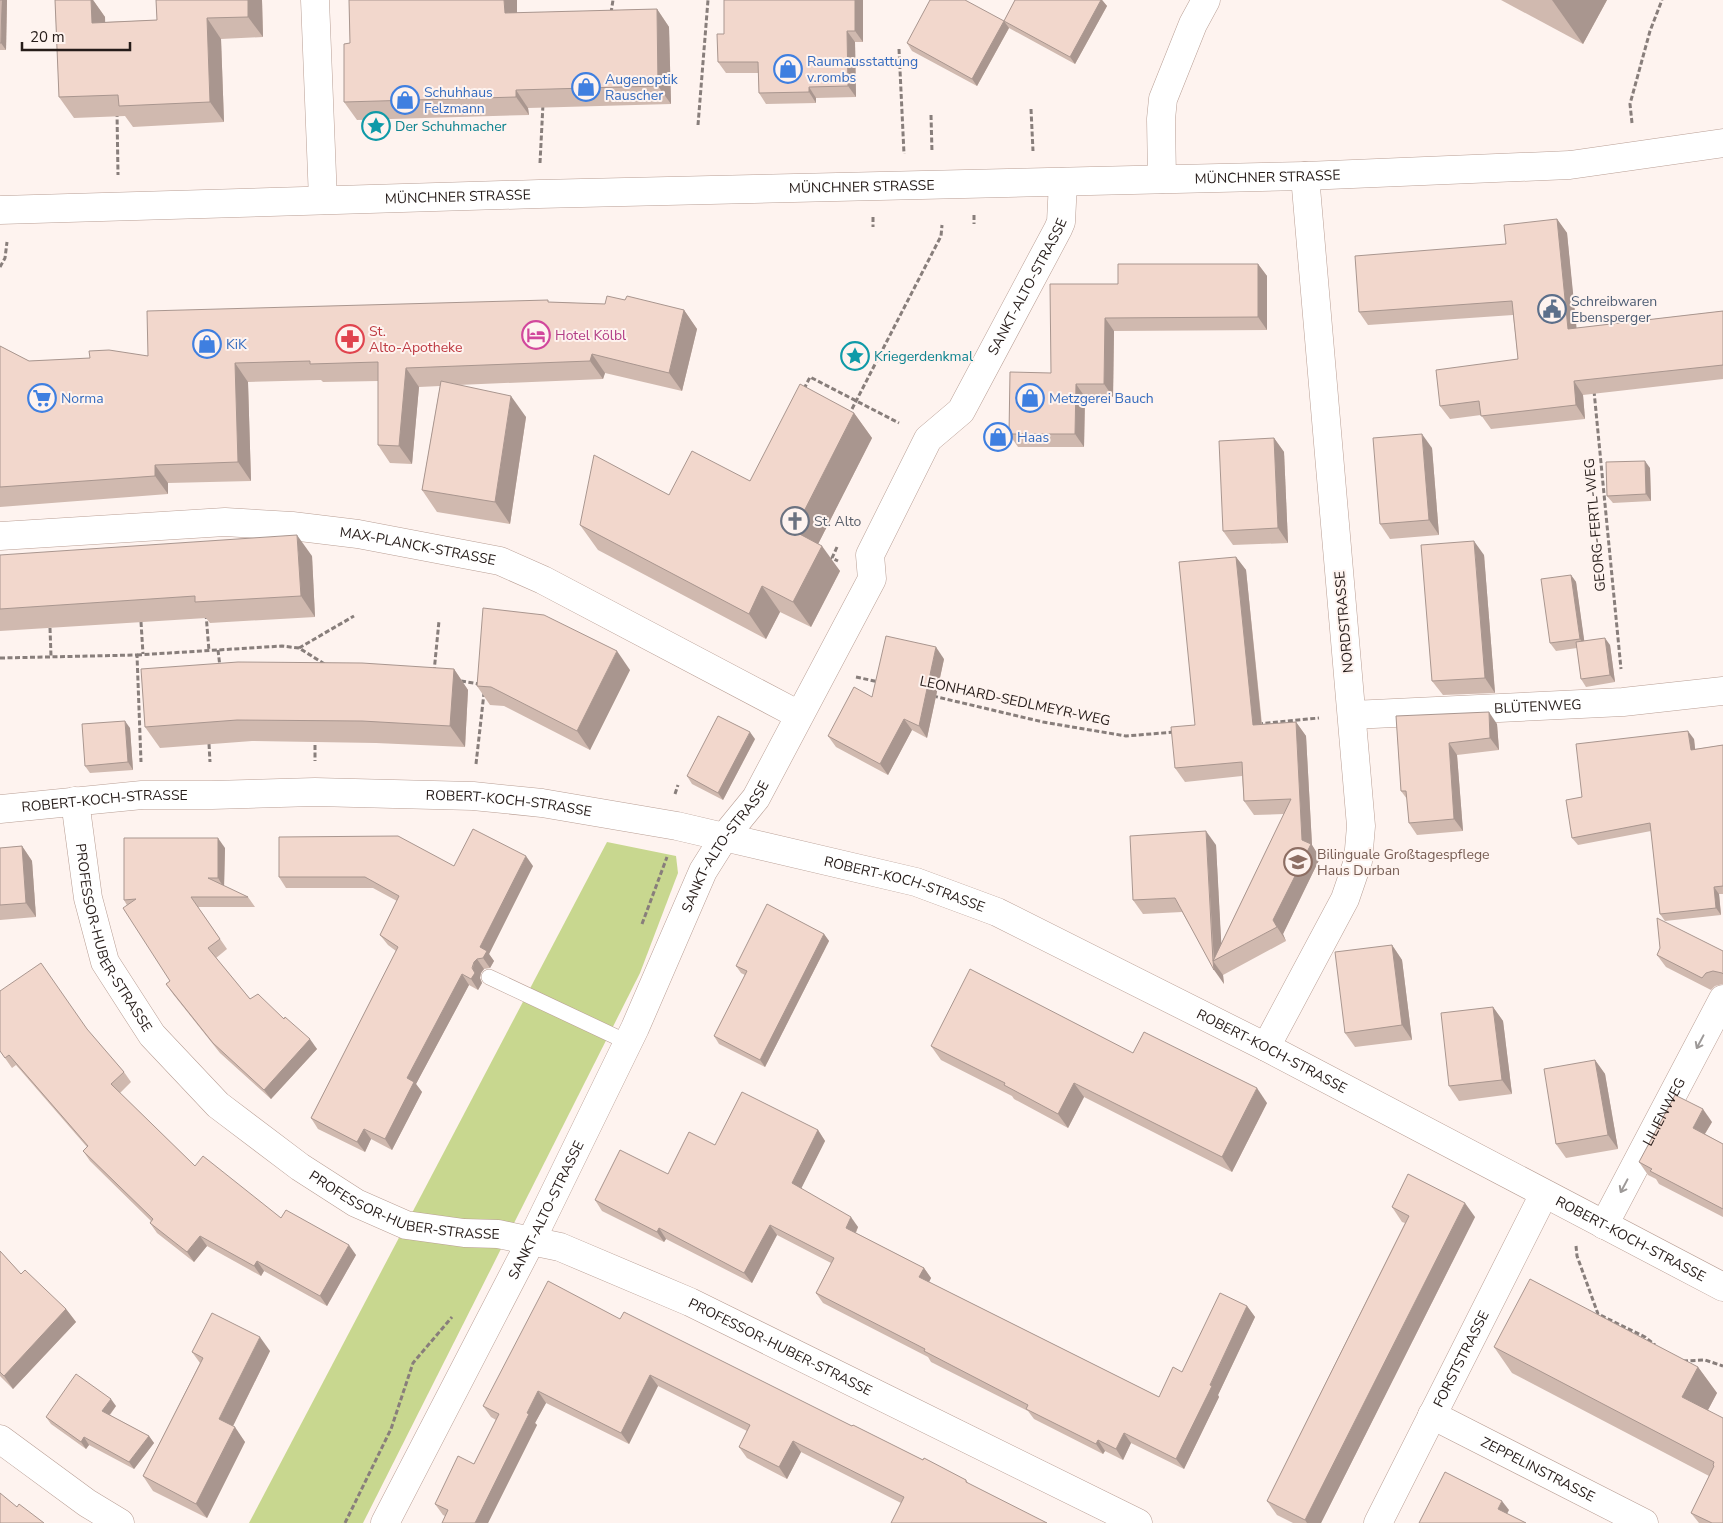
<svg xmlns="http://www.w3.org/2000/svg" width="1723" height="1523" font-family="'Nunito Sans',sans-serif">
<rect width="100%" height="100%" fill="#fef3ef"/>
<path fill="#c8d78f" d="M607 842 676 856 678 873 640 973 363 1523H249Z"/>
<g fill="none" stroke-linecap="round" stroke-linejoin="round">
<defs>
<path id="lane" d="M489 977 627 1042"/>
<g id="street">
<path d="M315 0 323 200"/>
<path d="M1162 179 1161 119 1163 99 1193 24 1206 0"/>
<path id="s1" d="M0 536 225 522 292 526 358 534 500 561 543 580 799 715"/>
<path id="s2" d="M1352 715 1623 702 1723 691"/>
<path id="s3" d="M75 801 88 898 105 962 152 1035 218 1105 300 1167 356 1203 406 1225 464 1233 498 1234 560 1247 690 1302 1138 1523"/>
<path id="s4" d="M0 809 142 795H212L315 792 473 796 542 803 677 826 916 882 997 912 1266 1047 1723 1287"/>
<path d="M1266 1047 1345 899 1358 861 1361 826 1305 176"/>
<path id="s5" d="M1604 1225 1723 999"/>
<path id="s6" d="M1432 1415 1644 1523"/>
<path d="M0 1439 87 1503 120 1523"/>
<path id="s7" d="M385 1523 531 1241 635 1028 703 871 725 836 756 798 872 579 870 555 928 439 961 411 1058 229 1061 222 1063 182"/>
<path id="s8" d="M1378 1523 1544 1194"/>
</g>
<g id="secondary">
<path id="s9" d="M0 210 539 194 1305 176 1570 165 1723 143"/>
</g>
</defs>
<use href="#lane" stroke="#b99f95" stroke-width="16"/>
<use href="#street" stroke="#b99f95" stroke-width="29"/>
<use href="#secondary" stroke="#b99f95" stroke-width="29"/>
<g stroke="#887e7b" stroke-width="3" stroke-dasharray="5 2.5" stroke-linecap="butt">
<path d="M611 13 613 0"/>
<path d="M899 49 904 154"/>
<path d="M1031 109 1033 151"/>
<path d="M117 112 118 175"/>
<path d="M931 115 932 152"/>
<path d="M1632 123 1630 104 1650 31 1662 0"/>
<path d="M698 125 708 0"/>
<path d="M540 163 543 104"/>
<path d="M974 215V224"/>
<path d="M873 217V227"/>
<path d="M0 267 5 258 7 242"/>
<path d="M804 389 810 377 899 423"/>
<path d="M1594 391 1621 669"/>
<path d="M852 409 941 236 942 225"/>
<path d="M837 547 832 558 838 561"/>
<path d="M206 614 209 651"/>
<path d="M141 622 143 654"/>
<path d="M50 628 51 656"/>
<path d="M299 648 354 616"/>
<path d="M218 650 220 667"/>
<path d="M137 655 282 646 299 648 326 665"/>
<path d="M0 658 137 655 141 762"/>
<path d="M434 672 439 621"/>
<path d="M856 677 879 682"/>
<path d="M461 681 479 684"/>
<path d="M933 696 1043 722 1126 736 1175 732"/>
<path d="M1258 724 1319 718"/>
<path d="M209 744 210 762"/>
<path d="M315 745V761"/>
<path d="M476 764 484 693"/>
<path d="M675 794 678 785"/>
<path d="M642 924 667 857"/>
<path d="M1576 1246 1577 1256 1598 1314 1645 1337 1655 1345"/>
<path d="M1683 1361 1705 1360 1723 1366"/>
<path d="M345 1523 391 1429 413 1363 452 1317"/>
</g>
<use href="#lane" stroke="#fff" stroke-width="15"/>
<use href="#street" stroke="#fff" stroke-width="28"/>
<use href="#secondary" stroke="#fff" stroke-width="28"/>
</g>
<g fill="#d0b9af">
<path d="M0 0H7L6 50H0Z"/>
<path d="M55 0H93L105 17V22L157 20 156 0H262L263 37 221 39 224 122 133 127 125 116 74 118 59 97Z"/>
<path d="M349 0H517V13L657 9 669 27 671 104 528 108 529 115 357 120 344 102 350 43Z"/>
<path d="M724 0H863V42H855L856 97 816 98V103L766 104 759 93 758 73H726L718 62 724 34Z"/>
<path d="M1015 0H1102L1107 6 1075 64 1009 28 977 86 912 51 907 43 1004 21Z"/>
<path d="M1501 0H1607L1583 44Z"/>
<path d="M1557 219 1567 233 1576 328 1723 311V379L1583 395 1585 419 1491 429 1481 415 1450 419 1440 406 1518 359 1513 315 1368 325 1359 312 1506 244Z"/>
<path d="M1258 264 1267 276V330L1114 331 1113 397H1085L1084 447H1018L1009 434 1051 373 1118 284Z"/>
<path d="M625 300 684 310 697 329 682 391 605 373 603 379 458 385 526 417 510 524 437 512 422 490 440 386 419 387 412 464 390 463 378 445V381L323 382 321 380 248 382 251 481 168 483V494L0 507V346L29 361 148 356 549 302 605 304Z"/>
<path d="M854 413 872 438 818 544 840 571 811 627 780 612 766 639 598 550 580 525 669 495 750 481Z"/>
<path d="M1274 438 1284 452 1288 543 1233 545 1223 531Z"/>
<path d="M1432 448 1439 535 1390 539 1380 524Z"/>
<path d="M1650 468 1651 501 1613 503 1607 496Z"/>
<path d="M0 555 312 556 315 617 210 623 206 618 0 631Z"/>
<path d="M1484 555 1495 693 1443 695 1432 681Z"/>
<path d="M1236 557 1246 570 1262 724 1296 722 1306 736 1312 845 1320 858 1283 934 1286 941 1223 975 1224 984 1182 912 1143 914 1133 900 1216 845 1221 944 1284 814 1254 815 1244 801 1242 776 1185 782 1175 768 1195 725Z"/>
<path d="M1571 575 1576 582 1584 641 1610 645 1615 682 1586 687 1581 679 1577 648 1556 651 1550 643Z"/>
<path d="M944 659 927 738 912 730 888 775 836 747 828 736 872 697Z"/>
<path d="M454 669 468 690 465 747 376 743 252 741 160 748 145 727Z"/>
<path d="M630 670 590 750 504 706 490 705 477 686Z"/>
<path d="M1396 716 1497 724 1499 750 1457 755 1463 831 1417 835 1409 823 1407 799 1401 791Z"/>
<path d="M130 728 133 770 90 773 85 766Z"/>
<path d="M755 739 723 800 692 784 687 776Z"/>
<path d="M1694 739 1695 749 1723 745V894H1719L1721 915 1665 921 1660 914 1651 831 1578 845 1572 838 1582 797Z"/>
<path d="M22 846 32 861 36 917 0 920V848Z"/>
<path d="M225 848 224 886 248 897 255 907H198L227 949 216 958 250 999 284 1019 317 1049 271 1099 220 1053 173 994 166 984 170 981 124 900Z"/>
<path d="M454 866H533L489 954 494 961 490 968 484 969 481 973 480 978 482 983 478 990 469 985 416 1084 422 1092 392 1150 371 1139 365 1152 318 1129 311 1118 396 951 388 945 380 935 397 901 373 888H286L279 877Z"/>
<path d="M824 934 829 941 765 1067 719 1044 714 1036 745 975 741 973 736 966Z"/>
<path d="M1392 945 1402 960 1412 1040 1355 1047 1345 1033Z"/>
<path d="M1723 951V984L1715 986 1711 990 1666 967 1657 955Z"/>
<path d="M1493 1007 1503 1021 1512 1094 1459 1101 1449 1086Z"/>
<path d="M87 1030 124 1072 131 1082 120 1093 195 1166 281 1218 356 1255 327 1306 264 1271 261 1276 207 1246 194 1262 157 1233 150 1223 151 1221 90 1161 83 1151 87 1147 16 1065 12 1068 0 1051Z"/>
<path d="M931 1046 1133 1053 1267 1103 1232 1172 1084 1097 1068 1128 1014 1099 1012 1096 941 1060Z"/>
<path d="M1595 1060 1605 1074 1618 1149 1566 1158 1556 1144Z"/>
<path d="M1712 1122 1705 1134 1723 1144V1217L1659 1184 1656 1179 1648 1175 1639 1162Z"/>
<path d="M818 1130 825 1141 801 1188 858 1227 856 1233 924 1268 931 1278 929 1282 1159 1397 1247 1306 1255 1317 1218 1395 1219 1397 1184 1469 1131 1443 1123 1460 1105 1451 1103 1454 1034 1419 1028 1411 931 1362 928 1357 823 1303 816 1293 831 1263 777 1235 752 1283 666 1239 664 1242 602 1211 595 1200 668 1174 715 1145Z"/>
<path d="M1392 1207 1475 1217 1321 1523H1293L1277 1515 1267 1501 1405 1223 1402 1222Z"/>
<path d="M0 1251 21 1274 66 1309 76 1322 13 1389 0 1376Z"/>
<path d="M620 1319 852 1426 923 1460 966 1480 968 1483 901 1503 801 1452 787 1479 747 1458 739 1447 747 1431 658 1386 629 1444 546 1403 535 1423 537 1425 488 1523H442L445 1516 443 1515 435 1504 474 1464 496 1420 491 1417 483 1406Z"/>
<path d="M1494 1347 1698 1367 1717 1393 1708 1410 1723 1523H1699L1691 1513 1709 1476 1512 1373Z"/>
<path d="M270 1351 233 1426 245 1442 207 1518 153 1491 143 1476 200 1363 192 1352Z"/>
<path d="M116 1406 110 1415 149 1436 154 1443 134 1469 89 1445 86 1449 51 1424 46 1417Z"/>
</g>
<g fill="#a9968f">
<path d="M2 0H7L6 50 1 43Z"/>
<path d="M91 0H93L105 17 106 43 92 23Z"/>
<path d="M248 0H262L263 37 248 17Z"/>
<path d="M504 0H517V31L505 13Z"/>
<path d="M855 0H863V42L855 31Z"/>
<path d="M1101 0H1102L1107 6 1075 64 1070 57Z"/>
<path d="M1552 0H1607L1583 44Z"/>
<path d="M657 9 669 27 671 104 658 86Z"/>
<path d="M207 18 221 39 224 122 210 102Z"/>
<path d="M1004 21 1009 28 977 86 972 79Z"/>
<path d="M847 31 855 42 856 97 848 86Z"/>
<path d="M809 87 816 98V103L809 92Z"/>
<path d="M516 90 528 108 529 115 516 97Z"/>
<path d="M1557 219 1567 233 1578 342 1568 329Z"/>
<path d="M1258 264 1267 276V330L1258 317Z"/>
<path d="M684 310 697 329 682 391 669 373Z"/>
<path d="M1105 318 1114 331 1113 397 1104 384Z"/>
<path d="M592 354 605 373 603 379 590 361Z"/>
<path d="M235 363 248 382 251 481 238 462Z"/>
<path d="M406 368 419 387 412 464 399 446Z"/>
<path d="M1574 381 1583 395 1585 419 1576 405Z"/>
<path d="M1076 384 1085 397 1084 447 1075 434Z"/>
<path d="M511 396 526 417 510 524 495 502Z"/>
<path d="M854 413 872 438 812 556 794 531Z"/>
<path d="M1422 434 1432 448 1439 535 1429 520Z"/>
<path d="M1274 438 1284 452 1288 543 1278 528Z"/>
<path d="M1645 461 1650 468 1651 501 1646 494Z"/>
<path d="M155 465 168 483V494L155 476Z"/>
<path d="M297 535 312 556 315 617 301 596Z"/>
<path d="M1474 541 1484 555 1495 693 1485 678Z"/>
<path d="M822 546 840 571 811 627 793 602Z"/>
<path d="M1236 557 1246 570 1263 739 1253 725Z"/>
<path d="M1571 575 1576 582 1585 646 1580 639Z"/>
<path d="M762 586 780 612 766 639 749 614Z"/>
<path d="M1605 638 1610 645 1615 682 1610 675Z"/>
<path d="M936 647 944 659 927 738 919 726Z"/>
<path d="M617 651 630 670 590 750 577 731Z"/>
<path d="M454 669 468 690 465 747 450 726Z"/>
<path d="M1489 712 1497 724 1499 750 1490 738Z"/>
<path d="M904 719 912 730 888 775 880 764Z"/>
<path d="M125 721 130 728 133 770 128 762Z"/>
<path d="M1296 722 1306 736 1312 845 1320 858 1283 934 1286 941 1277 927 1273 920 1302 840Z"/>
<path d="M1688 731 1694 739 1696 757 1691 750Z"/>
<path d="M750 732 755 739 723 800 718 793Z"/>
<path d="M1449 743 1457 755 1463 831 1454 819Z"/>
<path d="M1206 831 1216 845 1222 956 1214 961Z"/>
<path d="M218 838 225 848 224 888 218 878Z"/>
<path d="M22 846 32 861 36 917 26 903Z"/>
<path d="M526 856 533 866 489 954 494 961 490 968 483 958 480 947Z"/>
<path d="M1714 887 1719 894 1721 915 1716 908Z"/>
<path d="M824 934 829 941 765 1067 760 1060Z"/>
<path d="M1392 945 1402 960 1412 1040 1402 1025Z"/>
<path d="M477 959 484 969 481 973 480 978 482 983 478 990 471 979 474 962Z"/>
<path d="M1213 961 1223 975 1224 984 1214 970Z"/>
<path d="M462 974 469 985 416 1084 422 1092 392 1150 385 1139 407 1078Z"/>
<path d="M1493 1007 1503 1021 1512 1094 1502 1080Z"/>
<path d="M310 1039 317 1049 271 1099 264 1090Z"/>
<path d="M1595 1060 1605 1074 1618 1149 1608 1135Z"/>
<path d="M1074 1083 1084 1097 1068 1128 1058 1114Z"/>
<path d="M1257 1088 1267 1103 1232 1172 1222 1157Z"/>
<path d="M1703 1109 1712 1122 1701 1140 1693 1128Z"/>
<path d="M364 1129 371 1139 365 1152 357 1142Z"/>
<path d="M818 1130 825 1141 799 1193 792 1183Z"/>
<path d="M1465 1203 1475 1217 1321 1523H1307L1305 1520Z"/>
<path d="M851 1217 858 1227 853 1238 846 1228Z"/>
<path d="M770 1225 777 1235 752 1283 744 1273Z"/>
<path d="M659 1228 666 1239 664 1242 657 1232Z"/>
<path d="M200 1236 207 1246 194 1262 187 1252Z"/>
<path d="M349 1245 356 1255 327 1306 320 1296Z"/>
<path d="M257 1261 264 1271 261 1276 254 1266Z"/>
<path d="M924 1268 931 1278 926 1288 919 1277Z"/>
<path d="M1247 1306 1255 1317 1218 1395 1219 1397 1184 1469 1176 1459Z"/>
<path d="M66 1309 76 1322 13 1389 4 1376Z"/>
<path d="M260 1337 270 1351 229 1434 219 1419Z"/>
<path d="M1698 1367 1717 1393 1701 1423 1682 1397Z"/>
<path d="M650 1375 658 1386 629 1444 621 1433Z"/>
<path d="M538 1391 546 1403 535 1423 537 1425 488 1523H475L527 1413Z"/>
<path d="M111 1399 116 1406 107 1418 102 1411Z"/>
<path d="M235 1427 245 1442 207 1518 196 1504Z"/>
<path d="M1124 1433 1131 1443 1123 1460 1116 1449Z"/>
<path d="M149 1436 154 1443 134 1469 129 1462Z"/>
<path d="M84 1437 89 1445 86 1449 81 1442Z"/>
<path d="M1098 1440 1105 1451 1103 1454 1096 1444Z"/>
<path d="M793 1441 801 1452 787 1479 779 1467Z"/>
<path d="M1502 1501 1509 1510 1505 1518 1498 1509Z"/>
</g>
<g fill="#f2d7cc" stroke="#a9968f">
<path d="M0 0H2L1 43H0Z"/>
<path d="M55 0H91L92 23 157 20 156 0H248V17L207 18 210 102 119 106 118 95 59 97Z"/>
<path d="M349 0H504L505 13 657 9 658 86 516 90V97L344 102V44L350 43Z"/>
<path d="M724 0H855V31H847L848 86 809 87V92L759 93 758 62H718L717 34H724Z"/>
<path d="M930 0H965L1004 21 972 79 907 43Z"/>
<path d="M1015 0H1101L1070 57 1004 21Z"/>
<path d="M1557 219 1568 329 1723 311V365L1574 381 1576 405 1481 416 1479 401 1440 406 1436 370 1518 359 1512 301 1359 312 1355 256 1506 244 1504 225Z"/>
<path d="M1118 264H1258V317L1105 318 1104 384H1076L1075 434H1009L1010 372 1051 373 1050 284H1118Z"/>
<path d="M607 296 625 300 627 296 684 310 669 373 592 354 590 361 406 368 399 446 378 445V362L310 364V361L235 363 238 462 155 465V476L0 487V346L29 361 90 358 89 351 109 350 148 356 147 311 548 300V302L605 304Z"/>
<path d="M441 381 511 396 495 502 422 490Z"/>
<path d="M800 384 854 413 794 531 822 546 793 602 762 586 749 614 580 525 594 455 669 495 692 451 750 481Z"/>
<path d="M1422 434 1429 520 1380 524 1373 438Z"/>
<path d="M1274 438 1278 528 1223 531 1219 441Z"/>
<path d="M1645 461 1646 494 1607 496 1606 462Z"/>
<path d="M297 535 301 596 195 602V596L0 609V555Z"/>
<path d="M1474 541 1485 678 1432 681 1421 545Z"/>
<path d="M1236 557 1253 725 1296 722 1302 840 1311 844 1273 920 1277 927 1213 961 1214 970 1175 898 1133 900 1130 836 1206 831 1213 961 1291 799 1244 801 1242 762 1175 768 1171 727 1195 725 1179 562Z"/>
<path d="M1571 575 1580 639 1550 643 1541 579Z"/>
<path d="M483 608 544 615 617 651 577 731 491 687 477 686Z"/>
<path d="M886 636 936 647 919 726 904 719 880 764 828 736 854 687 872 697Z"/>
<path d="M1605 638 1610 675 1581 679 1576 642Z"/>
<path d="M238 662 362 663 454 669 450 726 362 721 237 720 145 727 141 669Z"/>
<path d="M1489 712 1490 738 1449 743 1454 819 1409 823 1406 791H1401L1396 716Z"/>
<path d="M718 716 750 732 718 793 687 776Z"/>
<path d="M125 721 128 762 85 766 82 724Z"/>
<path d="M1688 731 1691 750 1723 745V886L1714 887 1716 908 1660 914 1650 823 1572 838 1566 800 1582 797 1576 744Z"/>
<path d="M473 829 526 856 480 947 487 951 483 958 477 959 474 962 472 968 475 973 471 979 462 974 407 1078 414 1082 385 1139 364 1129 357 1142 311 1118 398 947 380 935 399 896 365 877H279V837L398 836 454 866Z"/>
<path d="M124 838H218V878H208L248 897H191L220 939 208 948 250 999 258 994 284 1019 285 1017 310 1039 264 1090 213 1043 166 984 170 981 123 908 136 899 124 900Z"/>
<path d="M22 846 26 903 0 905V848Z"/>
<path d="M767 904 824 934 760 1060 714 1036 747 971 736 966Z"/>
<path d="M1657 918 1723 951V974L1722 973 1713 971 1706 973 1702 978 1657 955 1660 948Z"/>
<path d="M1392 945 1402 1025 1345 1033 1335 952Z"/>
<path d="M41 963 87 1029 124 1072 111 1084 195 1166 203 1156 281 1218 286 1210 349 1245 320 1296 257 1261 254 1266 200 1236 187 1252 150 1223 153 1219 83 1151 88 1146 9 1055 5 1058 0 1051V991Z"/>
<path d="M970 969 1133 1053 1144 1032 1257 1088 1222 1157 1074 1083 1058 1114 1004 1085 1005 1083 931 1046Z"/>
<path d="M1493 1007 1502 1080 1449 1086 1441 1013Z"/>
<path d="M1595 1060 1608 1135 1556 1144 1544 1069Z"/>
<path d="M742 1092 818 1130 792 1183 851 1217 846 1228 924 1268 919 1277 1159 1397 1173 1367 1182 1372 1220 1293 1247 1306 1210 1385 1212 1386 1176 1459 1124 1433 1116 1449 1098 1440 1096 1444 1026 1409 1028 1405 924 1351 925 1349 816 1293 834 1258 770 1225 744 1273 659 1228 657 1232 595 1200 620 1150 668 1174 689 1132 715 1145Z"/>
<path d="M1675 1095 1703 1109 1693 1128 1723 1144V1209L1650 1171 1652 1169 1639 1162Z"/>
<path d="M1408 1174 1465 1203 1305 1520 1267 1501 1409 1216 1392 1207Z"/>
<path d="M0 1251 21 1274 25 1270 66 1309 4 1376 0 1372Z"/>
<path d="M1530 1279 1698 1367 1682 1397 1723 1418V1523H1712L1691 1513 1714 1466 1713 1465 1714 1462 1494 1347Z"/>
<path d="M548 1281 620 1319 624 1312 852 1426 853 1425 923 1460 924 1458 966 1480V1482L1047 1523H891L904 1497 793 1441 779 1467 739 1447 750 1425 650 1375 621 1433 538 1391 527 1413 529 1414 475 1523H442L448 1510 435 1504 458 1456 474 1464 499 1414 483 1406Z"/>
<path d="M212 1313 260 1337 219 1419 235 1427 196 1504 143 1476 203 1358 192 1352Z"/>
<path d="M76 1374 111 1399 102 1411 149 1436 129 1462 84 1437 81 1442 46 1417Z"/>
<path d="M1445 1472 1502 1501 1498 1509 1526 1523H1419Z"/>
<path d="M0 1493 17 1507 19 1504 44 1523H0Z"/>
</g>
<defs><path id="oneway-shaft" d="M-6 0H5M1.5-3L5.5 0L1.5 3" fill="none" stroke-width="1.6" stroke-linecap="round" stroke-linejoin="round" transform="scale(1.25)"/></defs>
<g stroke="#9d9998">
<use href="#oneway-shaft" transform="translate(1700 1042) rotate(118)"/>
<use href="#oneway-shaft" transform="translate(1624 1186) rotate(118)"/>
</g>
<defs>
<symbol id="shop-ring" viewBox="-11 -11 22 22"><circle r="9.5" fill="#fef3ef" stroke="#3f7fe0" stroke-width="1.5"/><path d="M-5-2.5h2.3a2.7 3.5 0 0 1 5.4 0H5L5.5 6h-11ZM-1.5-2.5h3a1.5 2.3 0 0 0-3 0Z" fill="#3f7fe0"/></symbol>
<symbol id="sight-ring" viewBox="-11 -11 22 22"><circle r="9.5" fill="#fef3ef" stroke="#0f9aa8" stroke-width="1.5"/><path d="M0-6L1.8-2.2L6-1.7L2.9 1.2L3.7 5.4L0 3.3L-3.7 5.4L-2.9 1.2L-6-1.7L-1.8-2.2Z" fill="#0f9aa8"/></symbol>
<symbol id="civic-ring" viewBox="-11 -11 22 22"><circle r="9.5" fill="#fef3ef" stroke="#5c6f8a" stroke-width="1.5"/><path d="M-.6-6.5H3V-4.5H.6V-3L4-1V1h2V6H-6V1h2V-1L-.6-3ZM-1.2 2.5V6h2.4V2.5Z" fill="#5c6f8a"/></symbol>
<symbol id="hotel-ring" viewBox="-11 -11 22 22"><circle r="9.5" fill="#fef3ef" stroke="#d1479c" stroke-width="1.5"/><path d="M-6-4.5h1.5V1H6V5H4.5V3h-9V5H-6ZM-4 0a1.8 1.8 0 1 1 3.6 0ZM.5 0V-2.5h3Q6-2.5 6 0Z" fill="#d1479c"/></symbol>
<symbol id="pharmacy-ring" viewBox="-11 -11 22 22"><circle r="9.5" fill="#fef3ef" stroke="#e0444e" stroke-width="1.5"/><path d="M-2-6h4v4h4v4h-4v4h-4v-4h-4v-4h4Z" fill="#e0444e"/></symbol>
<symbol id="supermarket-ring" viewBox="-11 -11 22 22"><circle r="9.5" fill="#fef3ef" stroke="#3f7fe0" stroke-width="1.5"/><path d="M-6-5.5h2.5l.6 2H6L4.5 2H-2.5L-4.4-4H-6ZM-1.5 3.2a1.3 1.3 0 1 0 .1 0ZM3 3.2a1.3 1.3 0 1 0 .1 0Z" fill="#3f7fe0"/></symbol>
<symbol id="church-ring" viewBox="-11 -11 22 22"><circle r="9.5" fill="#fef3ef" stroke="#6b7280" stroke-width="1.5"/><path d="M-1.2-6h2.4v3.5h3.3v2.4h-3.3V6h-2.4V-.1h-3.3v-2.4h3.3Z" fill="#6b7280"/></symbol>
<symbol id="school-ring" viewBox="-11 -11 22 22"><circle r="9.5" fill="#fef3ef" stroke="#8d6e63" stroke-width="1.5"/><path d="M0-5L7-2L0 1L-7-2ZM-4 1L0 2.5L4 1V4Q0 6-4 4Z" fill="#8d6e63"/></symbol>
</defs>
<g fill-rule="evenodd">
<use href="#shop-ring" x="772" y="53" width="32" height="32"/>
<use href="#shop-ring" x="570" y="71" width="32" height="32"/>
<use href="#shop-ring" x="389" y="84" width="32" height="32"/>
<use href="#sight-ring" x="360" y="110" width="32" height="32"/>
<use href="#civic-ring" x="1536" y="293" width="32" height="32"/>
<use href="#hotel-ring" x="520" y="319" width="32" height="32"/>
<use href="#pharmacy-ring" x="334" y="323" width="32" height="32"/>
<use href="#shop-ring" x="191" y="328" width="32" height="32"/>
<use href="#sight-ring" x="839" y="340" width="32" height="32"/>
<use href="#supermarket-ring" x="26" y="382" width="32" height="32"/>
<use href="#shop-ring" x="1014" y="382" width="32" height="32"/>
<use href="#shop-ring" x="982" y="421" width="32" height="32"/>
<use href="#church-ring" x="779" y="505" width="32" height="32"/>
<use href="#school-ring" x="1282" y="846" width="32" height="32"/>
</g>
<g text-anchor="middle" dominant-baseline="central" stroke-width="4" stroke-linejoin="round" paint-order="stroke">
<g font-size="14" fill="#366cbe" stroke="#fef3ef" text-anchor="start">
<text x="807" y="61">Raumausstattung<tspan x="807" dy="16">v.rombs</tspan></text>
<text x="605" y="79">Augenoptik<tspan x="605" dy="16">Rauscher</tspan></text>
<text x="424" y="92">Schuhhaus<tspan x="424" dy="16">Felzmann</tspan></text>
<text x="226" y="344">KiK</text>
<text x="61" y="398">Norma</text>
<text x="1049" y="398">Metzgerei Bauch</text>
<text x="1017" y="437">Haas</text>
</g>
<g font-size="14" fill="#0d838f" stroke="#fef3ef" text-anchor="start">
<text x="395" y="126">Der Schuhmacher</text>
<text x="874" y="356">Kriegerdenkmal</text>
</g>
<g font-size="14" fill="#261c19" stroke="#fef3ef">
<text stroke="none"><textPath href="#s9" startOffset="1268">MÜNCHNER STRASSE</textPath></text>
<text stroke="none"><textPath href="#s9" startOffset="862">MÜNCHNER STRASSE</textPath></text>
<text stroke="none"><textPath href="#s9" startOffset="458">MÜNCHNER STRASSE</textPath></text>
<text stroke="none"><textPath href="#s7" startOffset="1402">SANKT-ALTO-STRASSE</textPath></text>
<text transform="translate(1595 525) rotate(-95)">GEORG-FERTL-WEG</text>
<text stroke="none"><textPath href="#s1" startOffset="420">MAX-PLANCK-STRASSE</textPath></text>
<text transform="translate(1344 622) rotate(-95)">NORDSTRASSE</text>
<text transform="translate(1015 701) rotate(12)">LEONHARD-SEDLMEYR-WEG</text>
<text stroke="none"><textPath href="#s2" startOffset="186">BLÜTENWEG</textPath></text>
<text stroke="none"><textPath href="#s4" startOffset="105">ROBERT-KOCH-STRASSE</textPath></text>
<text stroke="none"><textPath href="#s4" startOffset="510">ROBERT-KOCH-STRASSE</textPath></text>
<text stroke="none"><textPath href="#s7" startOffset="758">SANKT-ALTO-STRASSE</textPath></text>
<text stroke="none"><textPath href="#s4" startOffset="915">ROBERT-KOCH-STRASSE</textPath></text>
<text stroke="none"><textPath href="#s3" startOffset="144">PROFESSOR-HUBER-STRASSE</textPath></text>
<text stroke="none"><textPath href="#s4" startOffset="1320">ROBERT-KOCH-STRASSE</textPath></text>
<text stroke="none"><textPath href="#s5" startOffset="128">LILIENWEG</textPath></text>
<text stroke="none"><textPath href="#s3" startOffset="564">PROFESSOR-HUBER-STRASSE</textPath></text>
<text stroke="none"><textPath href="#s7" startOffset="352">SANKT-ALTO-STRASSE</textPath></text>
<text stroke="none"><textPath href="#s4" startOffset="1725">ROBERT-KOCH-STRASSE</textPath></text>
<text stroke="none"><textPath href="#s3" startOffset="969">PROFESSOR-HUBER-STRASSE</textPath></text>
<text stroke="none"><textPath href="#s8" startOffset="184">FORSTSTRASSE</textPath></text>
<text stroke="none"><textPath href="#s6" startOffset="119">ZEPPELINSTRASSE</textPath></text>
</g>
<g font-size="14" fill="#4e5e75" stroke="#fef3ef" text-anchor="start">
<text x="1571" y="301">Schreibwaren<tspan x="1571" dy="16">Ebensperger</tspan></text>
</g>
<g font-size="14" fill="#be3a42" stroke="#fef3ef" text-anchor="start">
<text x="369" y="331">St.<tspan x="369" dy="16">Alto-Apotheke</tspan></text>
</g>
<g font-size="14" fill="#b23c85" stroke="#fef3ef" text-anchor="start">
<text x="555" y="335">Hotel Kölbl</text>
</g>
<g font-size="14" fill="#5b616d" stroke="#fef3ef" text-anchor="start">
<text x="814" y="521">St. Alto</text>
</g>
<g font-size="14" fill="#785e54" stroke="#fef3ef" text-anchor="start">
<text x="1317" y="854">Bilinguale Großtagespflege<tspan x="1317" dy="16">Haus Durban</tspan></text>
</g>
</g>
<path d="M22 42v8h108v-8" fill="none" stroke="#261c19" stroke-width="2.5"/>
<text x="30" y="42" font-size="15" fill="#261c19" stroke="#fef3ef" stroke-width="4" paint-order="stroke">20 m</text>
</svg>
